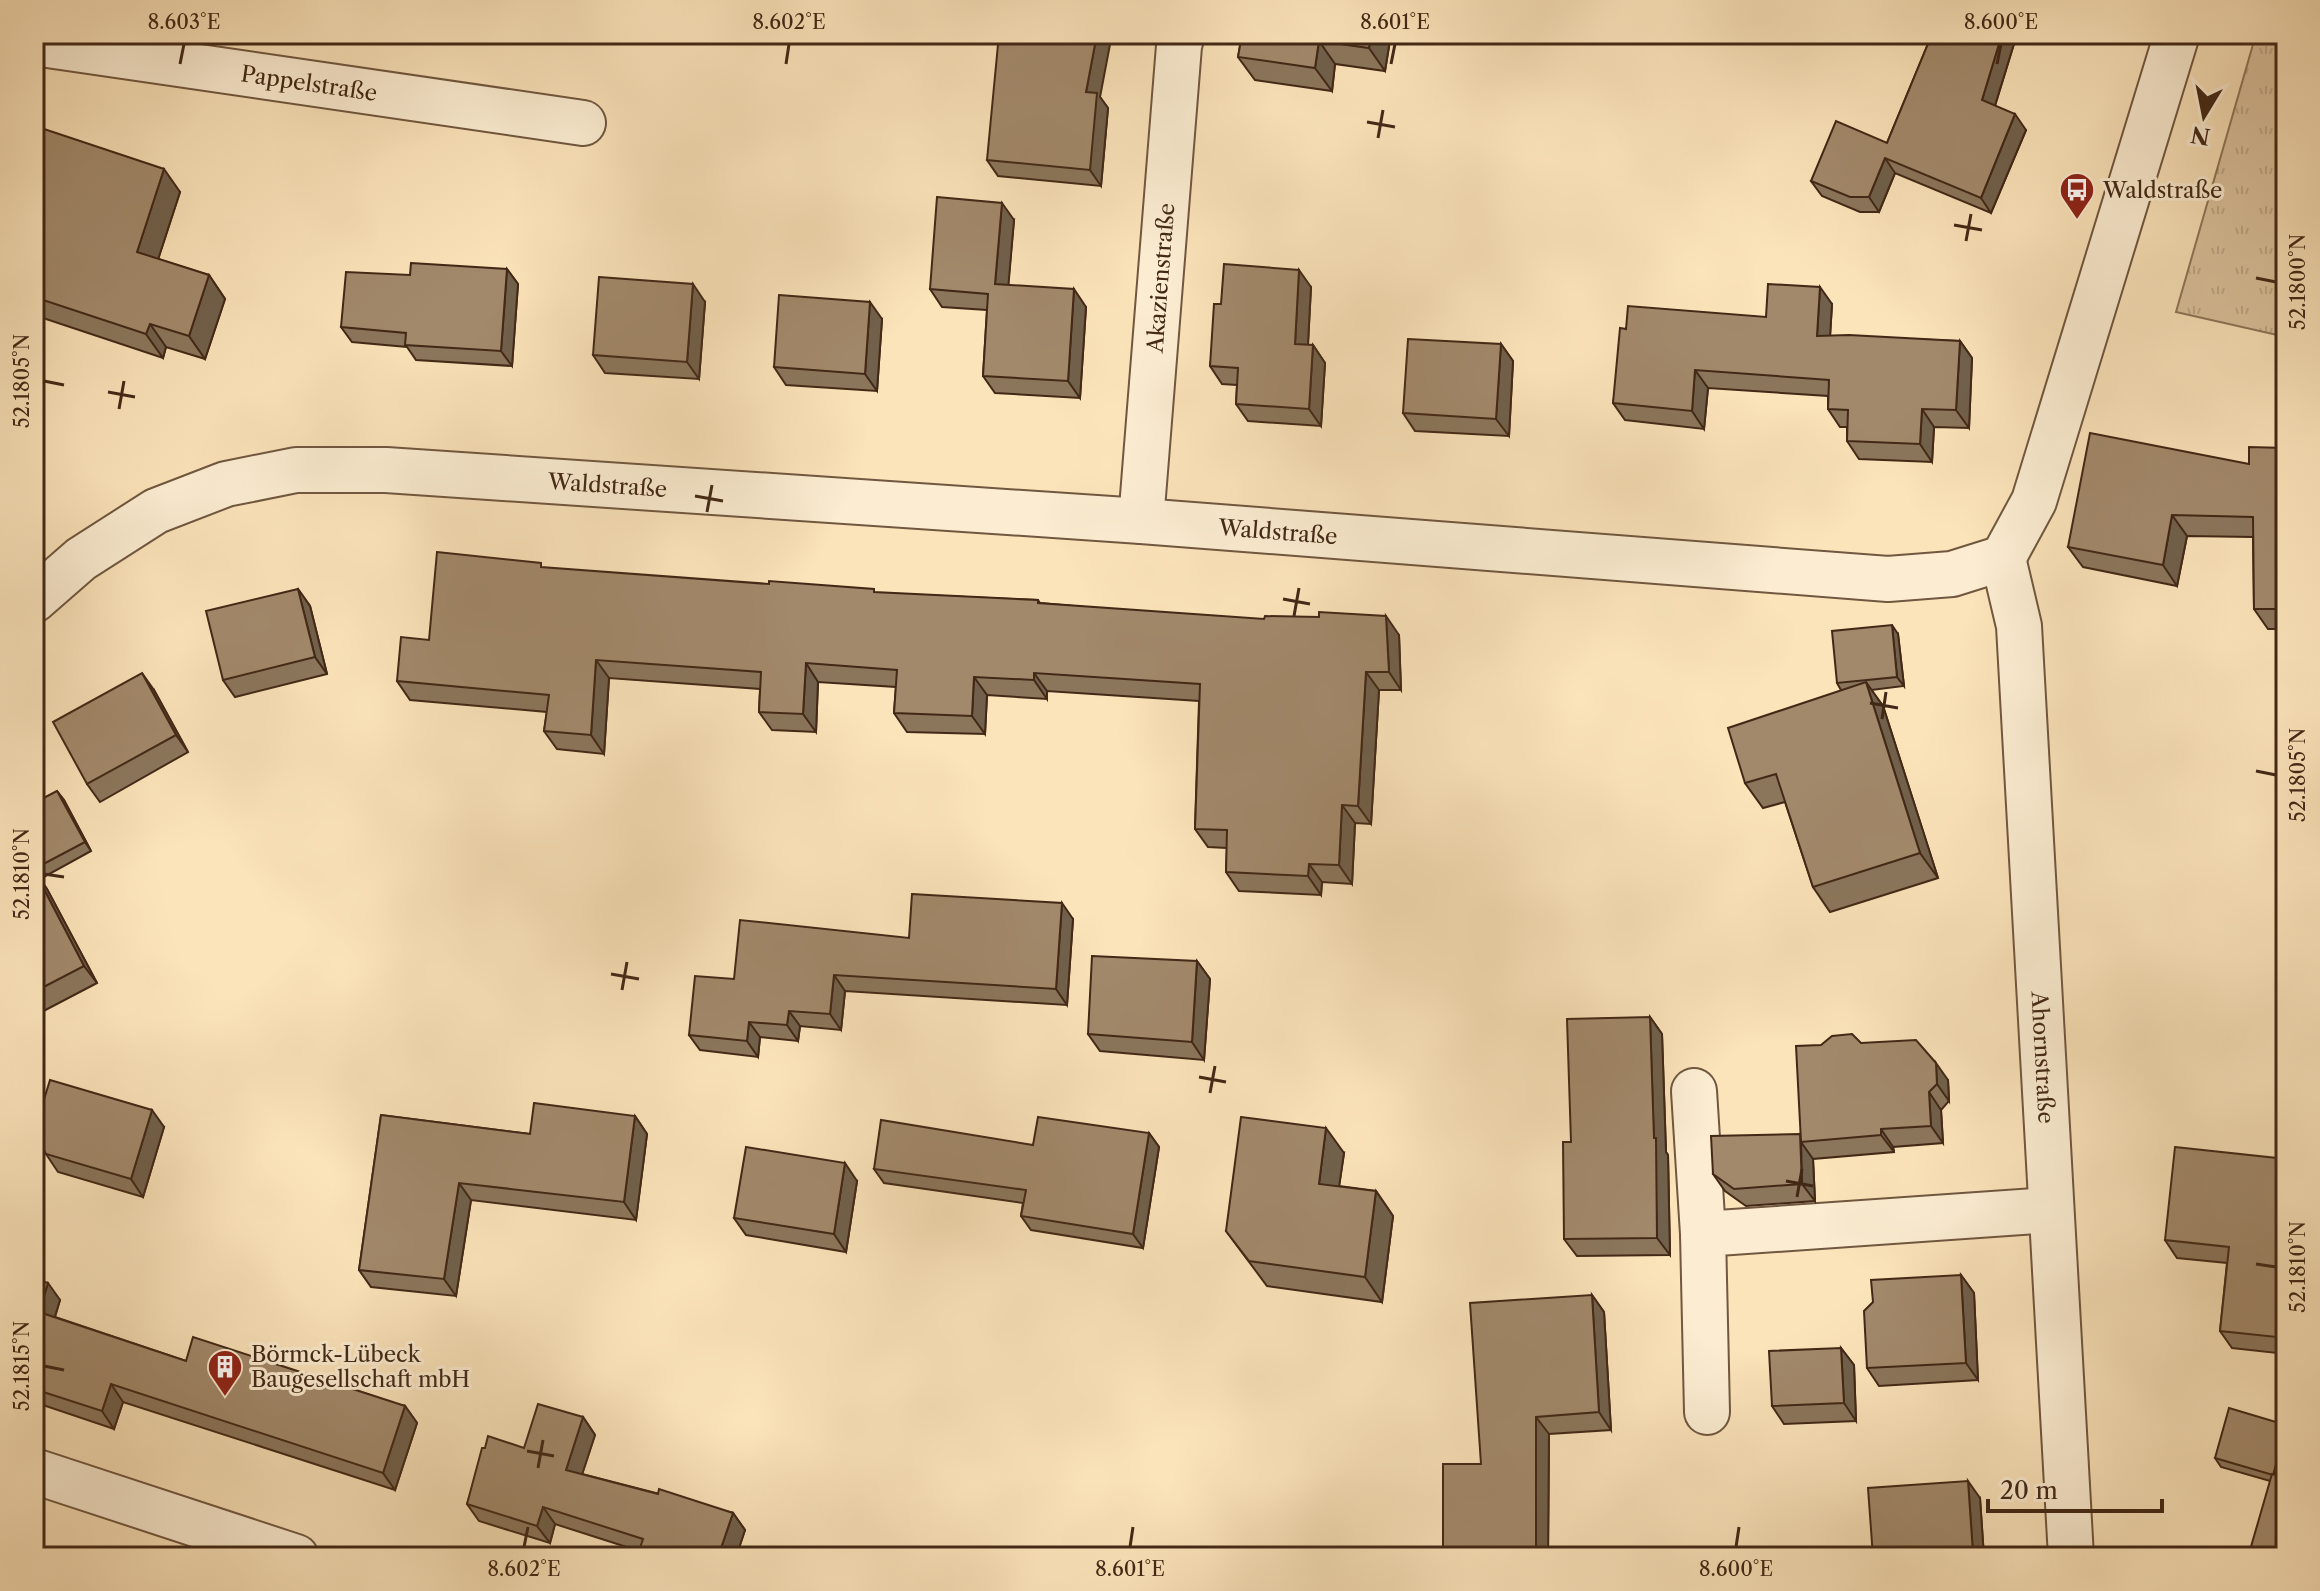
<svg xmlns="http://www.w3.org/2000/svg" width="2320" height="1591" font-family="'Libre Caslon Text',serif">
<defs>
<pattern id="grass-tufts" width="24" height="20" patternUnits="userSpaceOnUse" patternTransform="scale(2)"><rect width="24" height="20" fill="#dcc39e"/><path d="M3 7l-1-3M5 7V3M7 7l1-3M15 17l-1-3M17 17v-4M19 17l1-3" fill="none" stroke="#bea887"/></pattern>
</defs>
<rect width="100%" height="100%" fill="#fbe3ba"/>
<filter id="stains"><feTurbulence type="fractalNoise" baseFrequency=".0025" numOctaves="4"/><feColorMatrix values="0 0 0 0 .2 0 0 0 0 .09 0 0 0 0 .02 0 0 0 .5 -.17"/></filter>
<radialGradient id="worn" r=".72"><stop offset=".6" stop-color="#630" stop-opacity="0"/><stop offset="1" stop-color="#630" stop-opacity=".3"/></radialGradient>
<path fill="url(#grass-tufts)" stroke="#8f765a" stroke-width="2" d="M2256 34H2286V337L2176 312Z"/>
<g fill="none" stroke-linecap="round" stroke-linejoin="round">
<defs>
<g id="minor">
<path id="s1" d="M34 43 583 123"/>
<path id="s2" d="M1141 521 1179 46 1182 34"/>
<path id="s3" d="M2003 558 2019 626 2071 1557"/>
<path id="s4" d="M34 600 81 559 156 511 226 484 296 470H386L1141 521 1888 579 1952 574 2003 558 2034 501 2177 34"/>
<path d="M1694 1091 1703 1234"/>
<path d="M1707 1412 1703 1234 2051 1210"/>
<path d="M34 1471 296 1557"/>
</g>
</defs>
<use href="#minor" stroke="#70573f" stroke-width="48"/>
<use href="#minor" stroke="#fcedd2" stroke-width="44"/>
</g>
<g fill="#8b765c" stroke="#422816" stroke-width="2">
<path d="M1236 34H1391L1385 71 1335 64 1332 91 1255 80 1238 57 1241 41Z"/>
<path d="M1895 34H2017L1995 106 2026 130 1991 213 1895 173 1879 212H1860L1822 196 1811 181 1887 143 1928 44Z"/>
<path d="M1100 97 1108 108 1101 186 998 176 987 160Z"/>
<path d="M34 140 180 192 158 259 209 275 225 299 205 359 166 347 163 358 34 315Z"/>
<path d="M1014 220 1008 285 1086 307 1080 398 995 393 983 376 987 310 942 307 930 289Z"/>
<path d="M507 269 518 284 512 366 416 360 407 347 352 342 341 327 410 275Z"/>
<path d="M1311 287 1308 345H1313L1325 363 1321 426 1248 421 1236 404 1237 385 1222 384 1210 366 1221 304Z"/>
<path d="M705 302 699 379 605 373 593 355Z"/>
<path d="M1832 304 1830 336 1960 341 1972 358 1969 428 1934 427 1932 462 1859 459 1847 441V427H1840L1828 409V396L1708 388 1704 429 1625 420 1613 403 1626 329 1766 317Z"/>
<path d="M882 319 877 391 786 385 774 367Z"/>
<path d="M1501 344 1513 361 1509 436 1415 431 1403 413Z"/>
<path d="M2286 448V629H2268L2254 609 2253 537 2187 536 2177 586 2083 567 2068 547Z"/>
<path d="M544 568 877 593 1038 600 1040 603 1399 635 1401 690H1379L1371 824 1355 823 1352 884 1322 882 1321 895 1239 891 1226 872 1227 848 1208 847 1195 829 1199 701 1047 691V699L987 695 985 734 907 732 894 713 896 687 818 682 816 732 772 730 759 712 760 689 609 678 604 754 557 749 544 731 547 712 410 700 397 681 429 640Z"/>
<path d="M298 589 310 606 327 674 235 697 223 680Z"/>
<path d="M1898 634 1904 686 1871 690 1883 706 1938 878 1830 912 1813 887 1785 802 1763 808 1745 783 1841 690 1837 683Z"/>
<path d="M154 690 188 752 100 802 87 784Z"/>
<path d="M57 791 64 800 91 851 40 879 47 889 97 983 34 1016V803Z"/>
<path d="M1073 919 1067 1005 845 991 841 1030 800 1026 798 1041 760 1037 758 1057 700 1050 689 1035 734 979 909 938Z"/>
<path d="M1197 961 1210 979 1204 1060 1100 1051 1088 1034Z"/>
<path d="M1650 1017 1662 1034 1666 1152 1668 1155 1670 1255 1577 1256 1564 1239 1571 1142Z"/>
<path d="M1861 1043 1948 1080 1949 1101 1941 1110 1943 1143 1893 1147 1894 1152 1813 1159 1815 1201 1746 1206 1725 1191 1713 1174 1800 1134Z"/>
<path d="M381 1115 530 1134 635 1116 647 1134 636 1220 471 1200 456 1296 371 1287 359 1270Z"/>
<path d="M164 1127 143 1197 58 1172 46 1154Z"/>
<path d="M1149 1133 1159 1147 1143 1248 1031 1230 1021 1216 1023 1203 884 1183 874 1169 1033 1145Z"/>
<path d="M1344 1153 1339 1186 1376 1191 1393 1216 1382 1302 1267 1286 1226 1231Z"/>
<path d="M2286 1159V1354L2232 1348 2220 1331 2227 1263 2177 1258 2165 1240Z"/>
<path d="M857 1181 846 1252 746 1235 734 1218Z"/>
<path d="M1961 1275 1974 1293 1978 1380 1879 1386 1867 1368Z"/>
<path d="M34 1278 60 1300 55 1317 186 1361 405 1406 417 1423 395 1490 123 1402 114 1429 34 1402Z"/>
<path d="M1592 1295 1604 1312 1611 1430 1549 1434 1548 1557H1443Z"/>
<path d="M1841 1348 1854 1365 1856 1421 1784 1424 1772 1406Z"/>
<path d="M583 1417 595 1435 582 1474 733 1513 745 1530 736 1557H637L639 1551 555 1524 550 1543 479 1521 467 1504 485 1448H524Z"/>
<path d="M2286 1425V1460L2281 1477 2270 1481 2221 1467 2215 1458Z"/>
<path d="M1980 1498 1984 1557H1873Z"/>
</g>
<g fill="#71604b" stroke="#422816" stroke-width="2">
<path d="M1097 34H1112L1100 97 1108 108 1101 186 1090 170 1086 92Z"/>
<path d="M1371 34H1391L1385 71 1369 48Z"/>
<path d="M2002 34H2017L1992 115 1982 100Z"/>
<path d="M1319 41 1335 64 1332 91 1315 68Z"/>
<path d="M2015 114 2026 130 1991 213 1981 198Z"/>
<path d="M1885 158 1895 173 1879 212 1869 197Z"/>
<path d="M164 169 180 192 153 275 137 252Z"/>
<path d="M1002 203 1014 220 1007 302 995 284Z"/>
<path d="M507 269 518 284 512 366 501 351Z"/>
<path d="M1299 270 1311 287 1307 361 1295 344Z"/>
<path d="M209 275 225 299 205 359 189 336Z"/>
<path d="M693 284 705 302 699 379 687 362Z"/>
<path d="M1820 287 1832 304 1829 354 1817 336Z"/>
<path d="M1074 289 1086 307 1080 398 1068 381Z"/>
<path d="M870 302 882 319 877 391 865 374Z"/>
<path d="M150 324 166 347 163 358 146 334Z"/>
<path d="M38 326 44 335 34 364V336Z"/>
<path d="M1960 341 1972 358 1969 428 1956 410Z"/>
<path d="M1501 344 1513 361 1509 436 1496 419Z"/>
<path d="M1313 345 1325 363 1321 426 1309 409Z"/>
<path d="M1695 370 1708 388 1704 429 1692 411Z"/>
<path d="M1922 409 1934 427 1932 462 1920 444Z"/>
<path d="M2172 515 2187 536 2177 586 2163 565Z"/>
<path d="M298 589 310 606 327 674 315 657Z"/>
<path d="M1386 616 1399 635 1401 690 1389 672Z"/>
<path d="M1892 625 1898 634 1904 686 1897 677Z"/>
<path d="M596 660 609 678 604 754 591 735Z"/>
<path d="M806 663 818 682 816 732 803 714Z"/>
<path d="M1366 672 1379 690 1371 824 1358 806Z"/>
<path d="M142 673 154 690 188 752 176 735Z"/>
<path d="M1034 673 1047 691V699L1034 680Z"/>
<path d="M974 677 987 695 985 734 972 716Z"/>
<path d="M1866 682 1883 706 1938 878 1920 853Z"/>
<path d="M57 791 64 800 91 851 85 842Z"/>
<path d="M1342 805 1355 823 1352 884 1339 865Z"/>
<path d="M1309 864 1322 882 1321 895 1308 876Z"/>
<path d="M35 872 47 889 97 983 84 966Z"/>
<path d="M1062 903 1073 919 1067 1005 1056 989Z"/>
<path d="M1197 961 1210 979 1204 1060 1192 1042Z"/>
<path d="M834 975 845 991 841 1030 830 1014Z"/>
<path d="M789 1011 800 1026 798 1041 787 1025Z"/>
<path d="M1650 1017 1662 1034 1666 1152 1668 1155 1670 1255 1657 1238Z"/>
<path d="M749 1022 760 1037 758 1057 747 1041Z"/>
<path d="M1936 1063 1948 1080 1949 1101 1937 1084Z"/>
<path d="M1929 1092 1941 1110 1943 1143 1931 1126Z"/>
<path d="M152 1110 164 1127 143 1197 131 1179Z"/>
<path d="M635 1116 647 1134 636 1220 624 1202Z"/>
<path d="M1326 1128 1344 1153 1336 1208 1319 1184Z"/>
<path d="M1881 1129 1893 1147 1894 1152 1881 1135Z"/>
<path d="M1149 1133 1159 1147 1143 1248 1133 1234Z"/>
<path d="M1801 1142 1813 1159 1815 1201 1802 1184Z"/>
<path d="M845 1163 857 1181 846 1252 834 1234Z"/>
<path d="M459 1183 471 1200 456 1296 444 1279Z"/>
<path d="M1376 1191 1393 1216 1382 1302 1365 1277Z"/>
<path d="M1961 1275 1974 1293 1978 1380 1966 1363Z"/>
<path d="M48 1283 60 1300 51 1329 39 1312Z"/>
<path d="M1592 1295 1604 1312 1611 1430 1599 1412Z"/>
<path d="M1841 1348 1854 1365 1856 1421 1844 1403Z"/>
<path d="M111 1384 123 1402 114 1429 102 1411Z"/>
<path d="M405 1406 417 1423 395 1490 383 1473Z"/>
<path d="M583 1417 595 1435 578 1487 566 1470Z"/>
<path d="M1536 1417 1549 1434 1548 1557H1536Z"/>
<path d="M2286 1429V1460L2279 1484 2273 1475Z"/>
<path d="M1968 1481 1980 1498 1984 1557H1976L1973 1553Z"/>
<path d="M543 1507 555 1524 550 1543 537 1526Z"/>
<path d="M733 1513 745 1530 736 1557H718Z"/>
</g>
<g fill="#a2896b" stroke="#422816" stroke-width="2">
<path d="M999 34H1097L1086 92 1097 93 1090 170 987 160Z"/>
<path d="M1242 34H1371L1369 48 1319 41 1315 68 1238 57Z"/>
<path d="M1932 34H2002L1982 100 2015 114 1981 198 1885 158 1869 197H1850L1811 181 1836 121 1887 143Z"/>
<path d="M38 127 164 169 137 252 209 275 189 336 150 324 146 334 34 297V140Z"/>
<path d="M937 197 1002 203 995 284 1074 289 1068 381 983 376 988 294 930 289Z"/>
<path d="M411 263 507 269 501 351 405 345 406 333 341 327 346 272 410 275Z"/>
<path d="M1224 264 1299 270 1295 344 1313 345 1309 409 1236 404 1238 368 1210 366 1214 304H1221Z"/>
<path d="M599 277 693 284 687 362 593 355Z"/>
<path d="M1768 284 1820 287 1817 336 1849 335 1960 341 1956 410 1922 409 1920 444 1847 441 1848 410 1828 409 1829 380 1695 370 1692 411 1613 403 1620 328 1626 329 1628 306 1766 317Z"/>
<path d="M779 295 870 302 865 374 774 367Z"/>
<path d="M34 324 38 326 34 336Z"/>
<path d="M1408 339 1501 344 1496 419 1403 413Z"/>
<path d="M2090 433 2249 464V447L2286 448V609H2254L2253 517 2172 515 2163 565 2068 547Z"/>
<path d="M437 552 541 563V567L769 584V581L874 589V592L1038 600V603L1264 619 1265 616 1319 617V612L1386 616 1389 672H1366L1358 806 1342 805 1339 865 1309 864 1308 876 1226 872 1227 830 1195 829 1200 684 1034 673V680L974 677 972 716 894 713 897 670 806 663 803 714 759 712 761 672 596 660 591 735 544 731 549 695 397 681 401 637 429 640Z"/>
<path d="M298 589 315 657 223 680 206 611Z"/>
<path d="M1892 625 1897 677 1837 683 1832 631Z"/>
<path d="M142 673 176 735 87 784 53 722Z"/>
<path d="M1866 682 1920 853 1813 887 1776 774 1745 783 1728 728Z"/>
<path d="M57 791 85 842 34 869V803Z"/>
<path d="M34 872H35L84 966 34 992Z"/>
<path d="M912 894 1062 903 1056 989 834 975 830 1014 789 1011 787 1025 749 1022 747 1041 689 1035 695 976 734 979 740 920 909 938Z"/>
<path d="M1092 956 1197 961 1192 1042 1088 1034Z"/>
<path d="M1650 1017 1654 1138H1656L1657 1238 1564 1239 1563 1142H1571L1567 1019Z"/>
<path d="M1852 1034 1861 1043 1916 1040 1936 1063 1937 1084 1929 1092 1931 1126 1881 1129V1135L1801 1142 1796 1046 1821 1045 1832 1036Z"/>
<path d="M50 1080 152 1110 131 1179 46 1154 34 1132Z"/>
<path d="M534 1103 635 1116 624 1202 459 1183 444 1279 359 1270 381 1115 530 1134Z"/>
<path d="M1038 1117 1149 1133 1133 1234 1021 1216 1026 1190 874 1169 881 1120 1033 1145Z"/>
<path d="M1241 1117 1326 1128 1319 1184 1376 1191 1365 1277 1249 1261 1226 1231Z"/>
<path d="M1800 1134 1802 1184 1734 1189 1713 1174 1711 1136Z"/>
<path d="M746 1147 845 1163 834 1234 734 1218Z"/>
<path d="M2175 1147 2286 1159V1263L2285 1276H2286V1338L2220 1331 2229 1247 2165 1240Z"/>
<path d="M1961 1275 1966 1363 1867 1368 1864 1311 1873 1302 1871 1280Z"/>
<path d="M34 1278 48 1283 39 1312 186 1361 193 1337 405 1406 383 1473 111 1384 102 1411 34 1389Z"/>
<path d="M1592 1295 1599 1412 1536 1417V1557H1443V1464H1481L1470 1303Z"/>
<path d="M1841 1348 1844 1403 1772 1406 1769 1351Z"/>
<path d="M538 1404 583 1417 566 1470 658 1494 659 1489 733 1513 718 1557H637L643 1539 543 1507 537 1526 467 1504 482 1448H485L488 1436 524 1448Z"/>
<path d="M2229 1408 2286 1425V1429L2273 1475 2215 1458Z"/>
<path d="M2272 1474 2286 1478V1557H2248Z"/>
<path d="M1968 1481 1973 1553 1912 1557H1873L1868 1488Z"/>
<path d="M1811 1553 1812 1557H1765V1556Z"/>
</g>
<path fill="none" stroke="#422816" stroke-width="3" d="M180 64 184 44M786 64 789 44M1391 64 1395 44M1997 64 2001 44M1367 122 1395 127M1378 138 1383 110M1954 225 1982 230M1966 241 1971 214M2256 278 2276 282M44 381 64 385M108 392 135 397M119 409 124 381M695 496 723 501M707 512 712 485M1283 599 1310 604M1294 616 1299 588M1870 703 1898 708M1882 719 1886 692M2256 771 2276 775M44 874 64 877M611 974 639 979M622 990 627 962M1199 1077 1226 1082M1210 1093 1215 1066M1786 1181 1813 1186M1797 1197 1802 1169M2256 1264 2276 1267M44 1366 64 1370M527 1451 554 1456M538 1468 543 1440M524 1547 528 1527M1130 1547 1133 1527M1736 1547 1739 1527"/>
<defs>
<symbol id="bus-pin" viewBox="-11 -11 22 30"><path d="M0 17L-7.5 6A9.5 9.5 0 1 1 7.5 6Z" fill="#8f2418" stroke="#fcedd2"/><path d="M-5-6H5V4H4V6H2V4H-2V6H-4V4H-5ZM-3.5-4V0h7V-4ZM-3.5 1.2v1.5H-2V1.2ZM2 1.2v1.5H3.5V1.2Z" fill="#fff"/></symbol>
<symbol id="building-pin" viewBox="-11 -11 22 30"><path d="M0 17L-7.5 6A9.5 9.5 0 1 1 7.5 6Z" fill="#8f2418" stroke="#fcedd2"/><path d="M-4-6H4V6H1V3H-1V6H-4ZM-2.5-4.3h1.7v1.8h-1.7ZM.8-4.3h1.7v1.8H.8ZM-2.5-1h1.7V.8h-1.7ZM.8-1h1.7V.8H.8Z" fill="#fff"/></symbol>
</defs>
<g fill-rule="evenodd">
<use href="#bus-pin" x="2057" y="170" width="40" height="54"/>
<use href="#building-pin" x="205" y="1347" width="40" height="54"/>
</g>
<g text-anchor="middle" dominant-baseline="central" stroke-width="6" stroke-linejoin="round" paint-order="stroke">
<g font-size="22" fill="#422816" stroke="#fcedd2">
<text stroke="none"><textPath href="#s1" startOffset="278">Pappelstraße</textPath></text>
<text stroke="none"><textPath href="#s2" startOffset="244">Akazienstraße</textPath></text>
<text stroke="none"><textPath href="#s4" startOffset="610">Waldstraße</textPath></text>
<text stroke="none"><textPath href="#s4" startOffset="1282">Waldstraße</textPath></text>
<text stroke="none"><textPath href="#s3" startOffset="502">Ahornstraße</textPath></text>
</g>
<g font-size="22" fill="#422816" stroke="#fcedd2" text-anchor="start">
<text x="2103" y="190">Waldstraße</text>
<text x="251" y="1354">Börmck-Lübeck<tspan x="251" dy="25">Baugesellschaft mbH</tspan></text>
</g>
</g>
<rect width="2320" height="1591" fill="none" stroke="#fbe3ba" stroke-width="88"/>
<g transform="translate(2204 116) rotate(190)" stroke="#fcedd2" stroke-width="6" paint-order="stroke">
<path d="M0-6L14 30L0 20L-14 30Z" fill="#422816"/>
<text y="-12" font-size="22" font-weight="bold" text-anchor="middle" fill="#422816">N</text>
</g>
<path d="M1988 1499v12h174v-12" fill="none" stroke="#422816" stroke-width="4"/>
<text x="2000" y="1499" font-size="24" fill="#422816" stroke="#fcedd2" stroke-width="6" paint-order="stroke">20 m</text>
<rect x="44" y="44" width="2232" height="1503" fill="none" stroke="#422816" stroke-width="3"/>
<g font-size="20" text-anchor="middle" fill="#422816">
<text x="184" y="29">8.603°E</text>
<text x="789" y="29">8.602°E</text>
<text x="1395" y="29">8.601°E</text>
<text x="2001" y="29">8.600°E</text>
<text transform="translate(2298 282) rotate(-90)" y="7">52.1800°N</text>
<text transform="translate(22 381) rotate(-90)" y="7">52.1805°N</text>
<text transform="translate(2298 775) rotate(-90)" y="7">52.1805°N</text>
<text transform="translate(22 874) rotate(-90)" y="7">52.1810°N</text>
<text transform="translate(2298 1267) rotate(-90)" y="7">52.1810°N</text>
<text transform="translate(22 1366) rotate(-90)" y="7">52.1815°N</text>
<text x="524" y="1576">8.602°E</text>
<text x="1130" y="1576">8.601°E</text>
<text x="1736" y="1576">8.600°E</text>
</g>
<rect width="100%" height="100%" filter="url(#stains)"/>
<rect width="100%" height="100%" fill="url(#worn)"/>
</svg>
